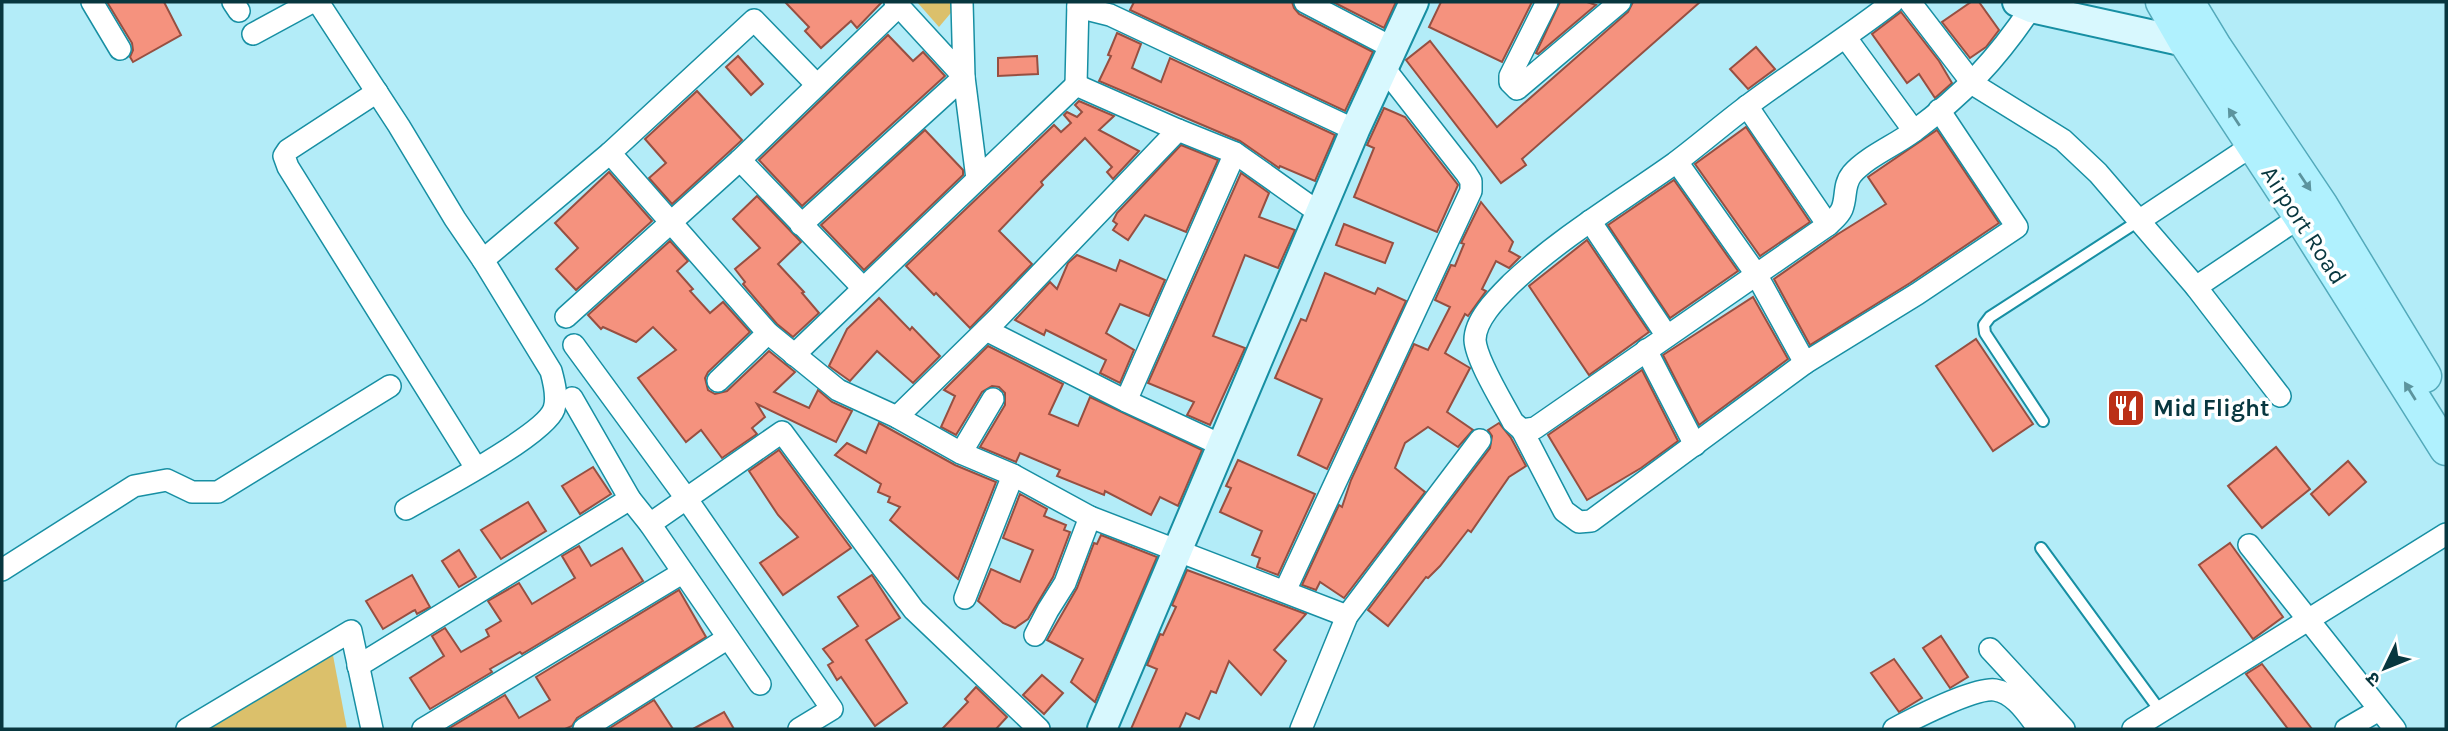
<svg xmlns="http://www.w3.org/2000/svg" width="2448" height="731" font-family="Karla,'Noto Sans Devanagari',sans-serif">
<rect width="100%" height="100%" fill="#b3ecf8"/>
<g fill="#dbc06b">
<path d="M917 2H955V8L939 27Z"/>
<path d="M331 645 347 729H208L204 723Z"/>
</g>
<g fill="#f5927e" stroke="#974f41" stroke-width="2">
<path d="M107 2H164L181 35 133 62 130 57 133 50 132 43Z"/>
<path d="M785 2H882L857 28 851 21 821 48 805 31 809 27Z"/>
<path d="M1134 2H1292L1294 8 1299 14 1373 52 1345 111 1130 10Z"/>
<path d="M1333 2H1396L1384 28Z"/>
<path d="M1441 2H1532L1502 62 1429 27Z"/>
<path d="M1560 2H1587L1596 5 1538 54 1536 53Z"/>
<path d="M1633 2H1700L1522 159 1526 165 1501 183 1406 60 1430 41 1497 127 1628 12Z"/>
<path d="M1971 2H1979L1999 30 1986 47 1970 58 1942 22Z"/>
<path d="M1901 12 1939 61 1952 83 1935 98 1919 74 1907 83 1872 34Z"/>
<path d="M1117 33 1141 44 1132 68 1161 82 1170 58 1335 135 1315 181 1280 166 1279 168 1240 141 1099 81 1111 56 1108 55Z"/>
<path d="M888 35 913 61 923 52 945 76 802 206 759 160Z"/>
<path d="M1756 47 1775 69 1748 89 1730 69Z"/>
<path d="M738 56 763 84 751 95 726 67Z"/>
<path d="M1037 56 1038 74 998 76V58Z"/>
<path d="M697 91 742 140 672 204 649 178 666 163 645 139Z"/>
<path d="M1079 101 1114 116 1099 130 1139 151 1113 179 1107 172 1112 167 1085 138 1041 182 1043 185 999 231 1032 264 970 328 936 293 934 295 906 266 1054 125 1061 132 1071 123 1064 115 1067 112 1077 117 1082 112 1075 105Z"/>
<path d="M1384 108 1405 117 1458 185 1437 232 1354 197 1374 148 1367 145Z"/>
<path d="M1746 127 1810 222 1760 256 1695 164Z"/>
<path d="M925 130 963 170V175L864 270 821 225Z"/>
<path d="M1937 130 1999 223 1910 283 1810 345 1774 279 1838 234 1886 204 1868 177Z"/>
<path d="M1181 145 1218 160 1186 232 1145 215 1128 240 1113 230 1117 224 1113 221 1117 213Z"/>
<path d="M609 172 652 221 576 290 556 269 578 248 555 223Z"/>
<path d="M1241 173 1269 193 1259 217 1295 230 1278 268 1245 255 1213 336 1245 348 1210 425 1187 415 1194 402 1148 383Z"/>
<path d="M1674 180 1738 271 1670 318 1608 225Z"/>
<path d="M757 196 801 242 778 264 804 292 802 293 819 313 793 337 777 324 743 284 745 282 735 269 760 248 733 219Z"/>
<path d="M1481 202 1513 242 1509 251 1520 257 1509 268 1496 261 1482 289 1486 291 1468 316 1465 314 1445 353 1470 368 1447 412 1473 430 1458 447 1428 427 1405 443 1395 468 1425 492 1344 598 1320 582 1316 590 1302 585 1339 505 1342 507 1351 480 1414 344 1428 350 1450 307 1435 300 1451 265 1455 266 1464 244 1461 243Z"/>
<path d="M1344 224 1393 243 1385 263 1336 245Z"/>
<path d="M1587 240 1649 332 1589 375 1529 286Z"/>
<path d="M670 241 688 261 677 271 693 289 690 291 710 313 723 302 750 332 708 372 705 378 708 390 715 394 727 391 769 351 795 372 774 392 809 408 818 390 832 402 852 411 836 442 757 404 765 417 752 428 757 434 722 458 701 430 686 442 638 378 676 350 653 327 636 342 603 327 601 329 588 315Z"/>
<path d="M1077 255 1116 271 1120 260 1165 280 1149 316 1120 304 1106 333 1134 350 1120 383 1100 373 1106 360 1046 330 1044 335 1015 320 1050 282 1057 289 1068 263Z"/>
<path d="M1325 273 1375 294 1378 288 1406 301 1327 469 1298 455 1322 399 1275 378 1301 319 1306 321Z"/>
<path d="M1753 297 1788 359 1699 425 1663 355Z"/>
<path d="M879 298 910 330 912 327 940 356 913 383 877 351 850 381 829 366 847 329Z"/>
<path d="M1976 339 2033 424 1993 451 1936 366Z"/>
<path d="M988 346 1063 384 1049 414 1078 426 1090 397 1202 450 1178 506 1160 497 1151 515 1105 491 1104 495 1057 476 1060 470 1020 453 1016 462 980 447 1005 405V393L999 387 992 386 982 392 956 435 941 427 955 396 944 390Z"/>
<path d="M1642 370 1678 441 1641 468 1587 500 1548 435Z"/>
<path d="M879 423 955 465 996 482 958 579 890 520 900 507 888 502 890 497 878 492 881 484 835 455 847 443 866 453Z"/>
<path d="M1499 423 1511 438 1526 466 1509 477 1471 532 1468 530 1440 566 1428 578 1426 577 1388 626 1368 610 1490 448 1492 436 1488 430Z"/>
<path d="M2276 447 2310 489 2262 528 2228 486Z"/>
<path d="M779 450 851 548 783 595 760 563 798 537 778 515 749 471Z"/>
<path d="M1238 460 1315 494 1278 575 1257 567 1260 558 1252 555 1262 531 1220 512 1231 488 1226 486Z"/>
<path d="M2348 461 2366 482 2329 515 2311 494Z"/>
<path d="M593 467 611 494 580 514 562 486Z"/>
<path d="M1020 494 1047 509 1044 516 1066 525 1064 530 1070 532 1053 577 1028 619 1015 628 1003 623 978 601 991 569 1020 582 1033 550 1003 538Z"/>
<path d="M528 502 546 531 501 559 481 530Z"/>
<path d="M1101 535 1157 557 1095 702 1071 682 1083 659 1047 640 1077 588 1094 543 1097 544Z"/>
<path d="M2230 543 2283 617 2253 639 2199 565Z"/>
<path d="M579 546 591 566 622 548 643 581 522 654 520 652 490 669 492 672 430 709 410 678 444 656 432 636 445 628 461 652 489 636 486 630 501 621 488 601 519 583 532 604 575 578 562 556Z"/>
<path d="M459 550 476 577 459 587 442 561Z"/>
<path d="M1187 570 1306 614 1274 650 1286 661 1261 695 1229 661 1216 693 1211 691 1199 719 1186 713 1179 729H1131L1157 669 1147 665 1160 634 1163 635 1176 607 1172 605Z"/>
<path d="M412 575 430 607 417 614 415 610 413 611 383 629 366 601Z"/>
<path d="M872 575 900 618 866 640 907 703 875 726 841 677 837 680 828 665 833 662 823 649 858 626 838 597Z"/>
<path d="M679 590 706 637 577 718 572 726 565 729H448L505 695 519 718 550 700 536 677Z"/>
<path d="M1941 636 1968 677 1950 688 1923 648Z"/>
<path d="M1894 659 1922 698 1899 712 1871 673Z"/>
<path d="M2262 664 2312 729H2288L2246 674Z"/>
<path d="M1042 675 1063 693 1044 714 1023 695Z"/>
<path d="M976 687 1007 717 996 729H942L968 702 965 699Z"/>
<path d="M654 700 673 729H610V728Z"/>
<path d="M724 712 734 729H693Z"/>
</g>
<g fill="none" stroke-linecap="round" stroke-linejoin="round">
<defs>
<g id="lane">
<path d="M2043 421 1985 333 1984 325 1990 317 2140 220"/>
<path d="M2041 548 2161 712"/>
</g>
<g id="street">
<path d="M92 2 120 49"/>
<path d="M233 2 239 11"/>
<path d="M318 2 399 126 455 219 483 260"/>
<path d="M895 2 964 77 962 2"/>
<path d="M1305 2 1393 48"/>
<path d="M1547 2 1510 76V82L1517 89 1620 2"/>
<path d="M1893 2C1845 39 1794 71 1746 107 1722 125 1699 145 1675 163 1620 202 1561 237 1512 283 1498 297 1475 319 1475 340 1476 360 1503 403 1513 422L1522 430 1535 428 1828 225C1833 220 1839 216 1842 209 1847 197 1843 185 1852 174 1868 156 1894 146 1914 131 1963 95 1997 59 2031 8"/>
<path d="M1910 2 1973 84 2063 140 2098 173 2196 287 2280 396"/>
<path d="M1078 7 1110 15 1355 130"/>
<path d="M253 34 312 2"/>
<path d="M1846 38 1914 131"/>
<path d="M817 85 754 20 610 153 768 333 838 390 897 417 961 453 1013 475 1090 517 1347 616"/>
<path d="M1076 85 1078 2"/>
<path d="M377 92 288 150 284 156 288 167 476 468"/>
<path d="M1747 106 1828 225"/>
<path d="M740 160 863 288"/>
<path d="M1677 162 1756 274 1805 363 1917 294 2017 227 1939 110"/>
<path d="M2140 220 2253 145"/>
<path d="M1590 221 1667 336"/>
<path d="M801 225 964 77 977 179"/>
<path d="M2196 287 2300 217"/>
<path d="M566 317 740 160 899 6"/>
<path d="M986 330 1126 401 1221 445"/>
<path d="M574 345 686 498 832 709 799 729"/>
<path d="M1646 350 1695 445"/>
<path d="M794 355 1076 85 1178 130 1235 153 1321 214"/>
<path d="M718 381 768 333"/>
<path d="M572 398 630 499 650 524 760 684"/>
<path d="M1126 401 1235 153"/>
<path d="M897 417 998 318 1178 130"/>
<path d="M1522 430 1564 511 1579 522 1591 521 1805 363"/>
<path d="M961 453 993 399"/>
<path d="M406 509C435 492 545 435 554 409 558 397 554 382 551 371L483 260 610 153"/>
<path d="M650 524 782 432 914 610 1039 729"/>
<path d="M2249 545 2395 729"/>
<path d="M2 570 134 486 167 480 192 492H218L390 386"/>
<path d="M1285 591 1471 191V181L1466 173 1384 68"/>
<path d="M965 598 1013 475"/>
<path d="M1035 635 1048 610 1065 583 1090 517"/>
<path d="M1990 649 2064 729"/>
<path d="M358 666 630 499"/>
<path d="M187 729 351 631 372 729"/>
<path d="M423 729 682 573"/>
<path d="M584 729 728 638"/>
<path d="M1301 729 1347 616 1480 440"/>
<path d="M1894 729C1913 719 1975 687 1995 690 2015 693 2028 715 2039 729"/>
<path d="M2133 729 2446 534"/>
<path d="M2346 729 2379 710"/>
</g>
<g id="secondary">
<path d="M2017 2 2031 8 2199 45"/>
<path d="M1102 729 1355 130 1414 2"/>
</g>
<g id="primary">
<path d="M2162 2 2185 42 2300 217 2446 449"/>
<path d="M2188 2 2216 48 2322 206 2425 376"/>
</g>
</defs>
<use href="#lane" stroke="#178fa3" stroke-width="14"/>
<use href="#street" stroke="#178fa3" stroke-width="24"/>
<use href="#secondary" stroke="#178fa3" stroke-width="32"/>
<use href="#primary" stroke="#53a9ba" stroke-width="35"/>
<use href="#lane" stroke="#fff" stroke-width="10"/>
<use href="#street" stroke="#fff" stroke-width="21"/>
<use href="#secondary" stroke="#d8f8fe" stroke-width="28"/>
<use href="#primary" stroke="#b0f1fe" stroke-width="32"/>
</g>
<defs><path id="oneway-solid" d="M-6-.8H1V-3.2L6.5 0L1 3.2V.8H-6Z" transform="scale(1.75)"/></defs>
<g fill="#5c949e">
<use href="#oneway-solid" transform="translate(2234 117) rotate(-123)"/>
<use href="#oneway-solid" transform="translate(2305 182) rotate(56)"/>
<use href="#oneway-solid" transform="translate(2410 391) rotate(-122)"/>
</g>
<defs>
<symbol id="restaurant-square" viewBox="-11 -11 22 22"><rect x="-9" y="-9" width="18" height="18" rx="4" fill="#bb3017" stroke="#fff"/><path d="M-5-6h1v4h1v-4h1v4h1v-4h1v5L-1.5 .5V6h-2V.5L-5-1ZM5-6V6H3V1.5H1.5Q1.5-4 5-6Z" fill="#fff"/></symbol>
</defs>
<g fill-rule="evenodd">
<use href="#restaurant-square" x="2104" y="386" width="44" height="44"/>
</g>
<g text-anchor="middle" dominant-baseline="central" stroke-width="7" stroke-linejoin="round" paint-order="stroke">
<g font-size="24" fill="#08373f" stroke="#fff">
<text transform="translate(2304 225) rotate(57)">Airport Road</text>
</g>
<g font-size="24" font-weight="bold" fill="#08373f" stroke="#fff" text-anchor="start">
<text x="2153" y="408">Mid Flight</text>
</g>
</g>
<rect width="2448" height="731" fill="none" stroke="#08373f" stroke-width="7"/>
<g transform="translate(2385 668) rotate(227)" stroke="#ffffff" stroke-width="5" paint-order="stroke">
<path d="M0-5L12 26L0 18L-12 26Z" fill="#08373f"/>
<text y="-10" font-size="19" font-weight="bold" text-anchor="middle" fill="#08373f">उ</text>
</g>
</svg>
